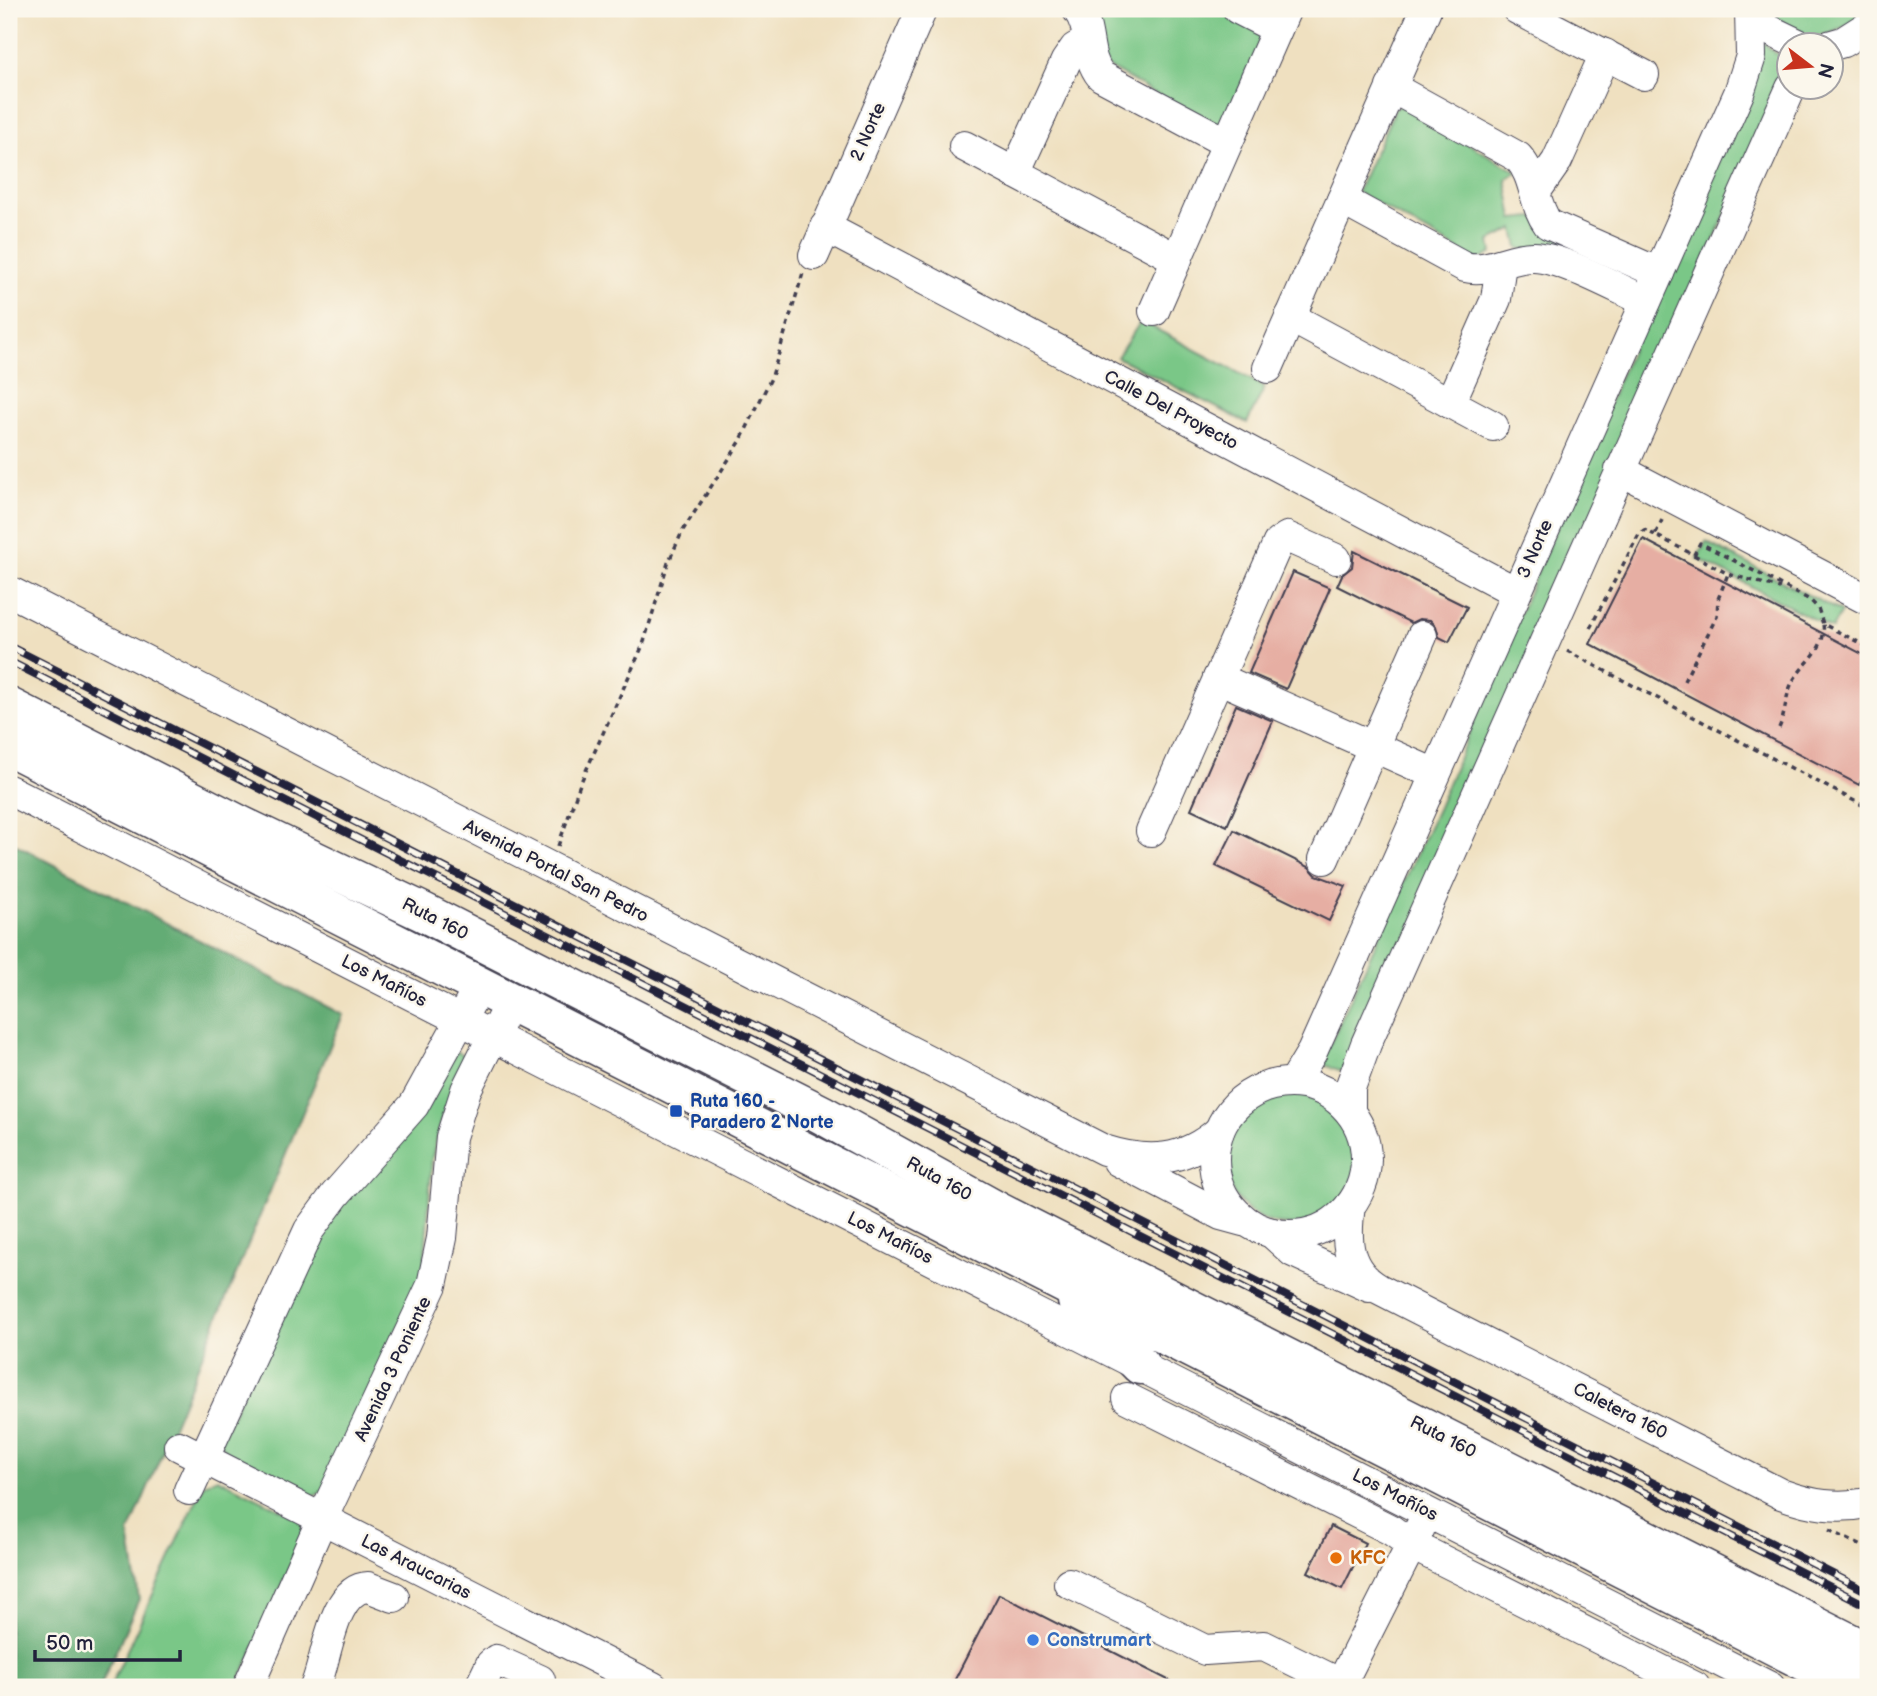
<svg xmlns="http://www.w3.org/2000/svg" width="1877" height="1696" font-family="'Balsamiq Sans',sans-serif">
<rect width="100%" height="100%" fill="#fbf7ec"/>
<filter id="ink" filterUnits="userSpaceOnUse"><feTurbulence type="fractalNoise" baseFrequency=".0143" numOctaves="2"/><feDisplacementMap in="SourceGraphic" scale="14" xChannelSelector="R" yChannelSelector="G"/><feConvolveMatrix kernelMatrix="1 2 1 2 8 2 1 2 1" color-interpolation-filters="sRGB"/></filter>
<filter id="wash" filterUnits="userSpaceOnUse"><feTurbulence type="fractalNoise" baseFrequency=".00686" numOctaves="4" result="noise"/><feDisplacementMap in="SourceGraphic" scale="28" xChannelSelector="R" yChannelSelector="G"/><feGaussianBlur stdDeviation="1.57" result="paint"/><feColorMatrix in="noise" values="0 0 0 0 0 0 0 0 0 0 0 0 0 0 0 0 0 1.4 0 .05"/><feComposite in="paint" operator="in"/></filter>
<g filter="url(#wash)">
<rect width="100%" height="100%" fill="#efe0c0"/>
<g fill="#7ac787" stroke="#4e7461" stroke-width="2">
<path d="M1089 9H1220L1266 32 1221 131 1103 64Z"/>
<path d="M1761 9H1867C1856 22 1828 40 1809 35 1793 31 1775 17 1761 9Z"/>
<path d="M1762 41 1775 53 1789 58V70L1348 1073 1321 1064 1438 807Z"/>
<path d="M1403 106 1517 172 1506 179 1513 219 1534 217 1587 253 1582 261 1518 248 1514 229 1490 241 1492 253 1478 261 1357 192 1396 107Z"/>
<path d="M1141 321 1265 387 1247 423 1117 357Z"/>
<path d="M1706 542 1841 612 1832 629 1697 558Z"/>
<path d="M456 1051 468 1057 443 1115 432 1158 424 1271 324 1492 305 1499 228 1458 220 1441 306 1255Z"/>
<circle cx="1290" cy="1159" r="66"/>
<path d="M217 1478 302 1520 304 1535 237 1687H110L204 1484Z"/>
</g>
<path fill="#63ac74" stroke="#426758" stroke-width="2" d="M9 841 343 1015 129 1533 139 1599 100 1687H9Z"/>
<g id="blocks">
<g fill="#e6aea3">
<path d="M1643 539 1868 657V768L1859 785 1590 644Z"/>
<path d="M1354 551 1467 607 1449 642 1439 637 1436 626 1430 620 1419 619 1411 623 1337 586 1342 575 1352 567Z"/>
<path d="M1293 572 1330 588 1286 689 1249 673Z"/>
<path d="M1236 705 1273 721 1227 826 1191 809Z"/>
<path d="M1234 830 1309 867 1316 875 1346 886 1329 921 1216 866Z"/>
<path d="M1331 1526 1365 1543 1342 1589 1308 1572Z"/>
<path d="M999 1594 1182 1687H951Z"/>
</g>
</g>
</g>
<g filter="url(#ink)">
<use href="#blocks" fill-opacity="0" stroke="#413e4f" stroke-width="2"/>
<g fill="none" stroke-linecap="round" stroke-linejoin="round">
<defs>
<g id="minor">
<path d="M1077 9C1093 29 1084 55 1101 76L1227 143"/>
<path d="M1238 9 1277 29"/>
<path d="M1517 9 1644 75"/>
<path d="M1750 9 1767 29 1802 46"/>
<path d="M1829 46 1843 42 1868 26"/>
<path d="M1391 87 1518 157C1536 177 1533 204 1548 224L1659 273"/>
<path d="M964 146 1177 259"/>
<path d="M1015 173 1066 61 1075 48 1088 41"/>
<path d="M1536 191 1557 161 1605 54"/>
<path d="M1342 200 1465 267C1490 273 1510 256 1534 257 1563 258 1618 289 1646 301"/>
<path d="M825 227 1516 592"/>
<path d="M814 255 922 9"/>
<path d="M1154 311 1286 9"/>
<path d="M1290 317 1493 426"/>
<path d="M1268 368 1426 9"/>
<path d="M1450 403 1496 299 1501 264"/>
<path d="M1620 470 1868 600"/>
<path d="M9 591 1104 1150C1148 1164 1184 1162 1219 1131"/>
<path d="M1218 678 1435 774"/>
<path d="M9 790 1770 1687"/>
<path d="M1151 831 1278 543 1287 537 1336 559"/>
<path d="M1324 859 1422 636"/>
<path d="M1294 1082 1312 1052 1739 93 1751 56 1750 9"/>
<circle cx="1290" cy="1159" r="76"/>
<path d="M1350 1111V1088L1366 1044 1791 88"/>
<path d="M1118 1161 1221 1215 1243 1221"/>
<path d="M1350 1206C1345 1241 1346 1270 1379 1289L1781 1494C1811 1505 1837 1509 1868 1503"/>
<path d="M1272 1233 1293 1252 1369 1287"/>
<path d="M1127 1398 1391 1530 1412 1545 1695 1687"/>
<path d="M179 1446 653 1687"/>
<path d="M189 1490 309 1230 335 1195 414 1105 470 1003"/>
<path d="M1069 1583 1205 1650 1264 1646 1347 1687"/>
<path d="M1341 1684 1420 1528"/>
<path d="M248 1687 322 1519 432 1285 442 1238 451 1137 466 1090 501 1020"/>
<path d="M315 1687C327 1661 332 1588 368 1587L394 1597"/>
<path d="M480 1687 491 1664 496 1660 540 1680"/>
</g>
<g id="highway">
<path d="M9 707 240 825 425 913 821 1114 997 1211 1868 1652"/>
<path d="M9 746 1855 1687"/>
<path d="M1077 1301 1140 1365"/>
</g>
</defs>
<use href="#minor" stroke="#413e4f" stroke-width="32"/>
<use href="#highway" stroke="#413e4f" stroke-width="41"/>
<g stroke="#413e4f" stroke-width="3.5" stroke-dasharray="5 5" stroke-linecap="butt">
<path d="M1662 520 1655 535 1694 555 1700 543 1810 600 1818 608 1823 624 1868 647"/>
<path d="M1694 555 1728 574 1780 588"/>
<path d="M1590 628 1638 536 1644 530 1655 535"/>
<path d="M1567 651 1868 808"/>
<path d="M1684 681 1717 616 1718 599 1728 574"/>
<path d="M1779 728C1786 713 1785 695 1793 681 1805 661 1827 649 1823 624"/>
<path d="M1863 781H1868"/>
<path d="M558 846 580 784 643 645 668 563 683 530 740 442 772 376 803 273"/>
<path d="M1829 1530 1868 1549"/>
</g>
<use href="#minor" stroke="#fff" stroke-width="30"/>
<use href="#highway" stroke="#fff" stroke-width="38"/>
<defs>
<g id="rail">
<path d="M9 646 1868 1592"/>
<path d="M9 661 1868 1606"/>
</g>
</defs>
<use href="#rail" stroke="#22223b" stroke-width="8"/>
<use href="#rail" stroke="#fbf7ec" stroke-width="5" stroke-dasharray="16" stroke-linecap="butt"/>
</g>
</g>
<rect fill="#1a4fb4" stroke="#fbf7ec" stroke-width="2.5" x="669" y="1104" width="14" height="14" rx="3.5"/>
<circle fill="#e8710a" stroke="#fbf7ec" stroke-width="2.5" cx="1336" cy="1558" r="7"/>
<circle fill="#3f7fe0" stroke="#fbf7ec" stroke-width="2.5" cx="1033" cy="1640" r="7"/>
<g text-anchor="middle" dominant-baseline="central" stroke-width="5" stroke-linejoin="round" paint-order="stroke">
<g font-size="18" fill="#22223b" stroke="#fbf7ec">
<text transform="translate(868 132) rotate(-66)">2 Norte</text>
<text transform="translate(1171 410) rotate(28)">Calle Del Proyecto</text>
<text transform="translate(1535 549) rotate(-66)">3 Norte</text>
<text transform="translate(556 871) rotate(27)">Avenida Portal San Pedro</text>
<text transform="translate(435 919) rotate(27)">Ruta 160</text>
<text transform="translate(384 981) rotate(27)">Los Mañíos</text>
<text transform="translate(939 1179) rotate(29)">Ruta 160</text>
<text transform="translate(890 1238) rotate(27)">Los Mañíos</text>
<text transform="translate(393 1369) rotate(-65)">Avenida 3 Poniente</text>
<text transform="translate(1620 1411) rotate(27)">Caletera 160</text>
<text transform="translate(1443 1437) rotate(27)">Ruta 160</text>
<text transform="translate(1395 1495) rotate(27)">Los Mañíos</text>
<text transform="translate(416 1567) rotate(27)">Las Araucarias</text>
</g>
<g font-size="18" font-weight="bold" fill="#164399" stroke="#fbf7ec" text-anchor="start">
<text x="690" y="1101">Ruta 160 -<tspan x="690" dy="21">Paradero 2 Norte</tspan></text>
</g>
<g font-size="18" font-weight="bold" fill="#c56008" stroke="#fbf7ec" text-anchor="start">
<text x="1350" y="1558">KFC</text>
</g>
<g font-size="18" font-weight="bold" fill="#366cbe" stroke="#fbf7ec" text-anchor="start">
<text x="1047" y="1640">Construmart</text>
</g>
</g>
<rect width="1877" height="1696" fill="none" stroke="#fbf7ec" stroke-width="35"/>
<g transform="translate(1810 66) rotate(106)"><circle r="33" fill="#fbf7ec" stroke="#a4a2a5" stroke-width="2"/>
<path d="M0-5L12 26L0 18L-12 26Z" fill="#c8321e"/>
<text y="-10" font-size="19" font-weight="bold" text-anchor="middle" fill="#22223b">N</text>
</g>
<path d="M35 1650v10h145v-10" fill="none" stroke="#22223b" stroke-width="3.5"/>
<text x="46" y="1650" font-size="21" fill="#22223b" stroke="#fbf7ec" stroke-width="5" paint-order="stroke">50 m</text>
</svg>
